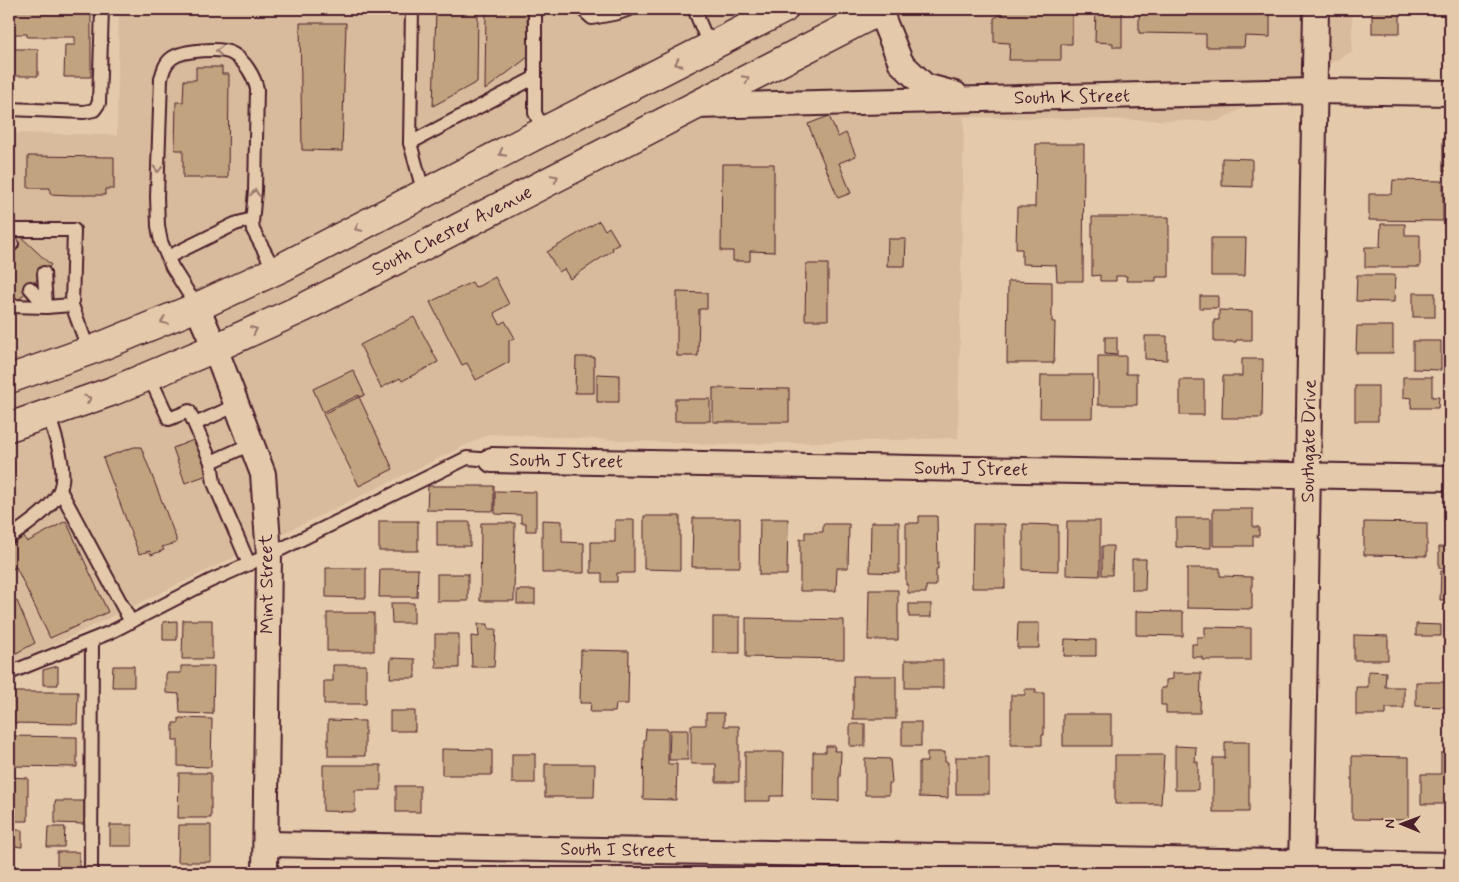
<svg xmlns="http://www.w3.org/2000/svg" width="1459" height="882" font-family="Mynerve,sans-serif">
<rect width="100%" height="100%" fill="#e4c9ab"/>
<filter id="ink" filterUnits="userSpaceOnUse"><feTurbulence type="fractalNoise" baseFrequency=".02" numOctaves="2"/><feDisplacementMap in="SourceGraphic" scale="10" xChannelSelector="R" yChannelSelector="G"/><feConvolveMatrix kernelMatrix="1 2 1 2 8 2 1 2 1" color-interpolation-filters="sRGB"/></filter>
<g filter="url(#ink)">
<path fill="#d7bb9c" d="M117 9H1352V52L1218 121 964 117 958 438 722 445 489 434 36 653 9 663V133L117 135 119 10Z"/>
<g fill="#c2a37f" stroke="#4a1f2b">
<path d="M12 9H91V77H64L65 45H75V37H27V34H11Z"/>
<path d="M436 9H478L477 82 433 106Z"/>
<path d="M486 9H527L528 57 485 90Z"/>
<path d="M1014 9H1072V44H1061V60H1009L1010 43 994 42V18Z"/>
<path d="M1096 9H1122V47H1113V43L1095 42Z"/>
<path d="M1139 9H1270V37L1245 36 1244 47H1206V34L1139 33Z"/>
<rect x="1372" y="9" width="28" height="24"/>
<path d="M300 23H346L342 151 302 150Z"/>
<path d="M9 35H15V49H38V76H9Z"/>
<path d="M196 67H222V74H229L228 178H183V150H175L176 102H183L184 80H196Z"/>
<path d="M829 116 838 137 846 133 856 156 839 163 851 193 838 198 808 124Z"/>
<path d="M1443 138H1450V176H1447V171H1443Z"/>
<path d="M1036 144H1084L1083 281H1057L1056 265 1022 264V249H1016L1017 207H1035Z"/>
<path d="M28 156 114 157V189H105V195H70L50 194V188H28Z"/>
<path d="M1222 158 1252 159V187L1222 186Z"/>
<path d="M722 164H774V252L750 251V261H733V251H721Z"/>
<path d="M1393 180 1443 181V221L1369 220V194H1392Z"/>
<path d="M1092 217H1169V277H1156V281H1126L1127 276H1116V281H1100V275L1092 276Z"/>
<path d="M599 221 605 230 609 227 619 244 612 248 613 250 570 279 564 269 559 272 547 252Z"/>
<path d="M1381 224H1405V235H1420V267H1365V247H1380Z"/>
<path d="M20 236 51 265 13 306 9 305V248Z"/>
<path d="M1211 238H1246L1245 276H1211Z"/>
<path d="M888 239H906L905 266H887Z"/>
<path d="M806 264H828V320H805Z"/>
<path d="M1357 275H1395L1394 302 1356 301Z"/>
<path d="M495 277 509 304 494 313 500 324 505 321 515 338 509 340V362L476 380 467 363 462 365 430 302 472 282 475 287 479 286Z"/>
<path d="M1008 281 1052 282V322H1055L1054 363H1007Z"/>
<path d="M677 292 707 293V309H699L698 356H677Z"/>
<rect x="1413" y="293" width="22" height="24"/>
<rect x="1200" y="296" width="18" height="12"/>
<path d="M1219 310 1252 311V340H1236V342H1214V320H1219Z"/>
<path d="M414 317 438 362 402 381 400 378 381 388 360 345Z"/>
<path d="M1357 326H1393V353H1356Z"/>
<path d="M1145 336H1167V360L1145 359Z"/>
<path d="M1105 337H1117V355L1105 354Z"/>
<path d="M1413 341H1441V370L1413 369Z"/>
<path d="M1098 356H1126V374H1137V405H1098Z"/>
<path d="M576 357H594V393H575Z"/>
<path d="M1242 359H1263L1262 418H1222L1223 376H1242Z"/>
<path d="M353 370 365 395 360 397 359 395 323 412 313 389Z"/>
<path d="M597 374 619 375V402H597Z"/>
<path d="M1041 375H1093L1092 418H1040Z"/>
<path d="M1403 377H1432V397H1439L1438 408H1411L1412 398 1403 397Z"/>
<rect x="1180" y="380" width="24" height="35"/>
<rect x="1355" y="386" width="23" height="35"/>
<path d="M713 388 789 389V422H713Z"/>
<path d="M359 397 393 469 359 486 323 414Z"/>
<rect x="675" y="399" width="35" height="22"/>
<path d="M196 439 210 474 185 483 173 448Z"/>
<path d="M134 447H141L176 538V543L162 547 164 550 151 555 150 551 139 554 103 458Z"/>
<path d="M428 486H494V511L427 510Z"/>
<path d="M495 491 536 492V531H526V523H521V515L495 514Z"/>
<path d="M1213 509H1253V527H1259V536H1253V546H1213Z"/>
<path d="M644 516H680V570L644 569Z"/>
<path d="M919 516H937L938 569H936V586H926V593H908V585H906V523H919Z"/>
<path d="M693 518H740V567H692Z"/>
<path d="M1176 518H1211V548L1176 547Z"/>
<path d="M760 519H788L787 575H759Z"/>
<path d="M542 520 562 521V542L584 543V573H542Z"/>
<path d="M615 520H634V573H617V582H602V573H591V542H615Z"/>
<path d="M66 521 108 612 50 638 16 567 13 569 9 560V545L24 537 27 542Z"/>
<rect x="379" y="521" width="39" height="30"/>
<path d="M1067 521H1100V576L1066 575Z"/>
<rect x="437" y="522" width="33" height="24"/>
<path d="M871 522H899V573L870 572Z"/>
<path d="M1364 522 1427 523V556L1364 555Z"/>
<path d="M481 523H515L514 601H480Z"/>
<path d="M823 524H849L848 568H837L836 591H800V539H805V532H823Z"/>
<path d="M973 524H1005V588H972Z"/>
<path d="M1023 524 1058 525V571L1023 570Z"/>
<path d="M1102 546H1113L1112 575H1102Z"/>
<path d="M1439 547H1450V569L1439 568Z"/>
<path d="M1132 559H1146L1145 590H1132Z"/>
<path d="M326 568H366V598L326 597Z"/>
<path d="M1187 568H1220V576L1252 577V609L1187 608Z"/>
<path d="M380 569H418L417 597H379Z"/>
<path d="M1441 571H1450V600H1440Z"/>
<rect x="437" y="574" width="31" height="27"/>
<rect x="517" y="590" width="18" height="14"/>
<path d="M869 590H898V640H868Z"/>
<path d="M17 601 35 643 9 657V605Z"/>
<path d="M391 603H414V623H392Z"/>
<rect x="909" y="604" width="22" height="13"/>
<path d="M1136 611 1183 612V636L1136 635Z"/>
<rect x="327" y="613" width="47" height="38"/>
<rect x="713" y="617" width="27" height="36"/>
<path d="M746 618 844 620V659L746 657Z"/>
<path d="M183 620H212V659H182Z"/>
<path d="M177 621V640H163V622Z"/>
<path d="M1018 623H1039V648H1017Z"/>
<path d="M478 624H488V629H496L494 667H472L471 636 479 637Z"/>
<path d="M1416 624 1441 625V636H1416Z"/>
<path d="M1205 627 1251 628V660H1202V657H1192V644H1197V637H1205Z"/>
<path d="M435 634H459V668H436V660L435 659Z"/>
<path d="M1354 635 1388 636V660H1354Z"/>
<path d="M1065 639 1096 640V656H1064Z"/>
<path d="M581 650 629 651 628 704H616L615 712H590L591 703H580Z"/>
<path d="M391 658 415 659V678H390Z"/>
<rect x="905" y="660" width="38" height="28"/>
<path d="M333 665H366V704H324V681H333Z"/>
<path d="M58 666V685H43V670Z"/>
<path d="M113 666H134V687H112Z"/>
<path d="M181 666H214L213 714 180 713 179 694 166 693V673H181Z"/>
<path d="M1368 671 1386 672 1385 687H1404V708H1386V715H1356V687H1368Z"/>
<path d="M1173 673H1201L1200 713H1166V705H1161V688H1166V680L1173 679Z"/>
<rect x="853" y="676" width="43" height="43"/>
<path d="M1416 682H1450V728H1448V707L1416 706Z"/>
<path d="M1025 689H1036L1035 693H1044V735H1042V745H1011V695H1025Z"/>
<path d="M9 692H78L77 724 9 723V736L77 737V767L9 766Z"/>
<rect x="390" y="711" width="25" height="20"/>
<path d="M706 713H724V726H739V782H716V764H691V725H706Z"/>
<rect x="1063" y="714" width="48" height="32"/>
<path d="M179 718 212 719 211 767 178 766V740H173V723H179Z"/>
<path d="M328 720 365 721V756H328Z"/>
<rect x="902" y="722" width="19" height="24"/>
<rect x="850" y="724" width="15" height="22"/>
<path d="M646 729H668V764H677L676 800 643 799 644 740H645Z"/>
<path d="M670 730H688V760H669Z"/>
<path d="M1225 742H1249V812H1213V758H1225Z"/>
<path d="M826 746H835L834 751H841L840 777H839V801L813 800V752H826Z"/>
<path d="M1175 746 1196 747 1195 762H1198V790H1175Z"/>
<path d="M442 749 492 750V775H442Z"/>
<path d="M745 752H784L783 796H770V801H745Z"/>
<path d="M927 752H945V762H948V798L919 797V762H927Z"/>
<path d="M1441 753H1450V804H1421V774H1441Z"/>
<rect x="512" y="754" width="23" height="29"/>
<path d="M1115 755H1164L1161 804H1115Z"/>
<path d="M1352 756 1409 757V820L1352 819Z"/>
<rect x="956" y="757" width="33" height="37"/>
<path d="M865 758 890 759 892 783H889V795H865Z"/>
<path d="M545 764H595L594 797H545Z"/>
<path d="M323 765H381V790H355V812L323 811Z"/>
<path d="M179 773H211V818H178Z"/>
<path d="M9 777 28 778V821H9Z"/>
<rect x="396" y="786" width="24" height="26"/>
<path d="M55 801H84V824L55 823Z"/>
<rect x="110" y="825" width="22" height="21"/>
<path d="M179 825H211V862H178Z"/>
<path d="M48 827H65L64 847H47Z"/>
<path d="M9 830H22V847L14 846V868H9Z"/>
<rect x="57" y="852" width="22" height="21"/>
</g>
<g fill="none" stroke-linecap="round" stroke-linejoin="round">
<defs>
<g id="lane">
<path d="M412 9 410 143 424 194"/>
<path d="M535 9V113L544 131"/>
<path d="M582 9 592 18 618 13 630 9"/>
<path d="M694 9 710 47"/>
<path d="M9 109 84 112 94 110 99 103 102 9"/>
<path d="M410 143 534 78"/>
<path d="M9 230H74L72 305"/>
<path d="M9 244H12"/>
<path d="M168 257 235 224 252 219"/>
<path d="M30 288 46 307 72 305 89 351"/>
<path d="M11 306 46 307 44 273"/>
<path d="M197 307 172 267 161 242 158 226 157 197 161 79C163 71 165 63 172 58 183 50 222 47 233 54 245 61 254 76 257 89L255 191 252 223 253 230 275 271"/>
<path d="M149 376 169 419 189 411 211 462 214 483 249 564"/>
<path d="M195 424 237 405"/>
<path d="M211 462 251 444"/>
<path d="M60 490 131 622"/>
<path d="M9 538C25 526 52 509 60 490 68 469 54 433 48 413"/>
<path d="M9 673 111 632 210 581 269 555 467 458 492 460"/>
<path d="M91 873 92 640"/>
</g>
<g id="street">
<path d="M879 9 901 63 925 86 955 94"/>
<path d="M694 106 1314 91 1450 93"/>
<path d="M197 307 215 348 263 474 269 555 265 873"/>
<path d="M492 460 1450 478"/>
<path d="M266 844 1450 865"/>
<path d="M1301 873 1316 9"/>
</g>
<g id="secondary">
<path d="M9 379 97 348 197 307 283 267 544 131 784 9"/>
<path d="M9 427 113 391 215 348 303 308 883 9"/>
</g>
</defs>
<use href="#lane" stroke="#4a1f2b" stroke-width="16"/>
<use href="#street" stroke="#4a1f2b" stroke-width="28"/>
<use href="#secondary" stroke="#4a1f2b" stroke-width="31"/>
<use href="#lane" stroke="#e4c9ab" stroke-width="12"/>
<use href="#street" stroke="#e4c9ab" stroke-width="24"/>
<use href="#secondary" stroke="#e4c9ab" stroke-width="28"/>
</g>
<defs><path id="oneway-chevron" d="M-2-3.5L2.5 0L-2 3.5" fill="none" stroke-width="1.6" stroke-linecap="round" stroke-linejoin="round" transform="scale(1.25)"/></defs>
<g stroke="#97746b">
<use href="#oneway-chevron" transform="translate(219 51) rotate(-177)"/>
<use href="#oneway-chevron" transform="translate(678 63) rotate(153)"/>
<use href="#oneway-chevron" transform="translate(746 79) rotate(-27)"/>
<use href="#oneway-chevron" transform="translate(502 153) rotate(152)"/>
<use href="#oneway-chevron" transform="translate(158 169) rotate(92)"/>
<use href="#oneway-chevron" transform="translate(555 178) rotate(-27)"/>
<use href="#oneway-chevron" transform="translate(255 193) rotate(-86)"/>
<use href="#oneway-chevron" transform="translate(358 228) rotate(153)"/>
<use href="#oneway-chevron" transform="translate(164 321) rotate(158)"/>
<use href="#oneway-chevron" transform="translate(254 330) rotate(-25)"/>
<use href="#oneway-chevron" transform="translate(88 399) rotate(-19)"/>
</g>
</g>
<g text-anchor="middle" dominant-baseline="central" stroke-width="4" stroke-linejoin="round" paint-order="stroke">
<g font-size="19" fill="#4a1f2b" stroke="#e4c9ab">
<text transform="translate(1072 97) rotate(-1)">South K Street</text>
<text transform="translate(452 231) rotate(-27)">South Chester Avenue</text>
<text transform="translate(1309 441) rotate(-89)">Southgate Drive</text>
<text transform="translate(566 461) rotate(1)">South J Street</text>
<text transform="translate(971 469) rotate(1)">South J Street</text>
<text transform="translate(267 584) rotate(-91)">Mint Street</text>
<text transform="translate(618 850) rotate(1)">South I Street</text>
</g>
</g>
<rect width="1459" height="882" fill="none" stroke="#e4c9ab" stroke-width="30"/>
<rect x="15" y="15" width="1429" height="852" fill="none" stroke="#4a1f2b" stroke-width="2" filter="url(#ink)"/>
<g transform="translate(1402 824) rotate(271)" stroke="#e4c9ab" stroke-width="4" paint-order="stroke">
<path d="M0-4L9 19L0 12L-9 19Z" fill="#4a1f2b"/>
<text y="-8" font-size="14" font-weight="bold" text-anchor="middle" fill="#4a1f2b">N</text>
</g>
</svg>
